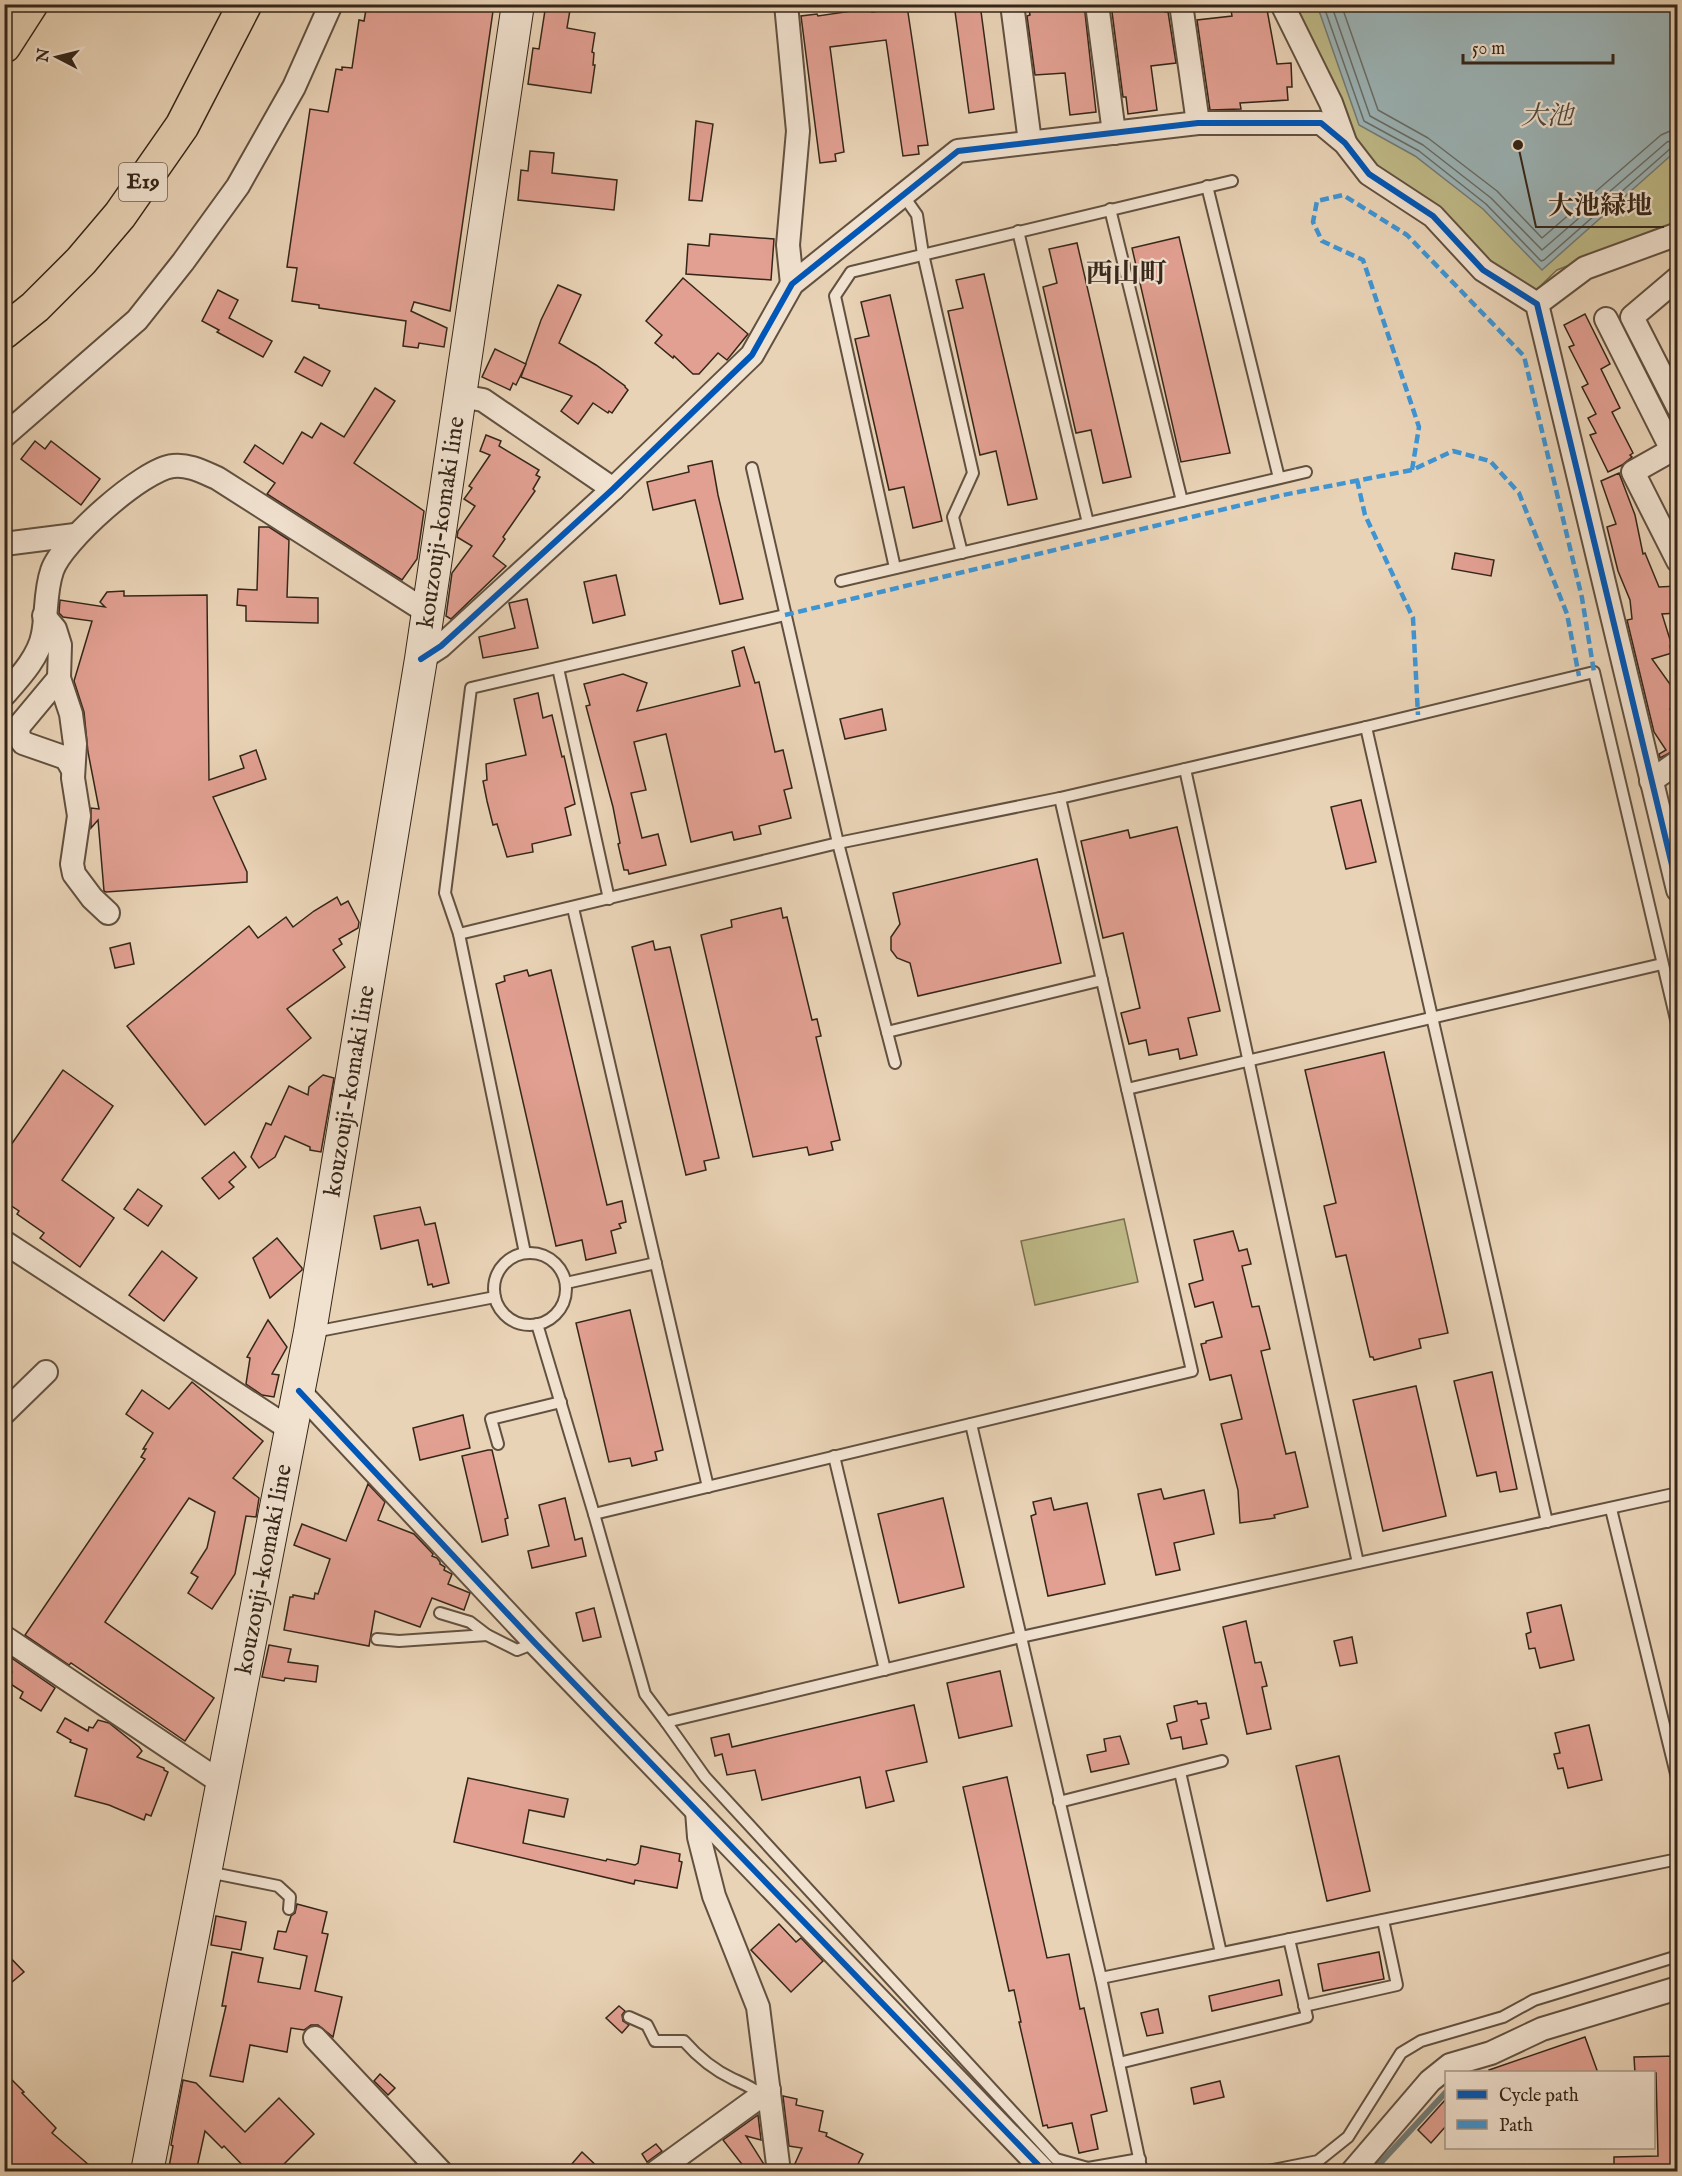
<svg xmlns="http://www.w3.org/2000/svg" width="1682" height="2176" font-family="'IM FELL English','Noto Serif JP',serif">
<rect width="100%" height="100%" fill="#e9d3b6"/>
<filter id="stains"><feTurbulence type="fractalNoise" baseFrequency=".00333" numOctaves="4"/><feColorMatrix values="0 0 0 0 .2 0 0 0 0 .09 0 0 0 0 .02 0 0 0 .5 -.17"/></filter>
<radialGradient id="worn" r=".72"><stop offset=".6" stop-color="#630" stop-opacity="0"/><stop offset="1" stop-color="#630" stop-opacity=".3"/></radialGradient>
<g fill="#bfba88" stroke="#7a7050" stroke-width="1.5">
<path d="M1288 5H1677V223L1557 270 1533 293 1489 262 1373 168 1346 121Z"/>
<path d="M1124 1219 1138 1282 1035 1305 1021 1241Z"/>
</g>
<path fill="#9cb5b8" stroke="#737c78" stroke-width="1.5" d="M1317 5H1677V150L1542 270 1483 209 1415 156 1359 125Z"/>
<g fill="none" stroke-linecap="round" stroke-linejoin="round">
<g stroke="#686e68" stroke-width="1.5">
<path d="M1323 4 1364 121 1419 151 1486 204 1541 261 1544 260 1671 148 1678 146"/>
<path d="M1331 4 1370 116 1423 145 1491 198 1542 250 1667 142 1678 139"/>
<path d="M1341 4 1378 110 1428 138 1497 191 1542 238 1661 135 1670 131 1678 130"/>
</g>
<path stroke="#737c78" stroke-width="6" d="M1372 2172 1446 2092"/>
</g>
<g fill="#e2a092" stroke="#352619" stroke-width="1.5">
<path d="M367 4H494L450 311 414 302 411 311 447 328 444 347 419 343 418 348 403 346 406 321 319 308V305L292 301 297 268 287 267 310 109 328 112 336 69 342 70V67L352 68 359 20 364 21Z"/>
<path d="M546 4H571L567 28 595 33 592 52 594 53 593 65H595L591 93 528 84 533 48 539 49Z"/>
<path d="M954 4H980L994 109 969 113Z"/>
<path d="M1028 4H1084L1096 112 1070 115 1065 73 1035 75 1027 16 1030 15Z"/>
<path d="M1111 4H1164L1165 12H1168L1176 63 1151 66 1157 110 1128 114 1126 97H1123Z"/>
<path d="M1230 4H1266L1277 64 1291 63 1292 87H1287L1288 100 1240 103 1241 109 1210 110 1197 20 1232 16Z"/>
<path d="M907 6 928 145 918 146 919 154 903 156 886 40 830 47 844 152 835 154 836 161 820 163 801 16 817 14 818 16 872 8V12Z"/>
<path d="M696 121 713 124 702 201 689 200Z"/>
<path d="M530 151 554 153 552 173 617 180 614 210 518 200 521 170 528 171Z"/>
<path d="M710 234 774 239 771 280 686 274 688 244 709 246Z"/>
<path d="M1179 237 1230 453 1181 462 1132 248Z"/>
<path d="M1077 243 1131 477 1103 483 1091 430 1076 433 1043 287 1057 283 1049 249Z"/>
<path d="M984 274 1037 499 1008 505 996 451 980 455 948 311 963 308 956 280Z"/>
<path d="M683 278 748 334 727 360 718 353 699 374H693L674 356 673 358 655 343 662 335 646 321Z"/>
<path d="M558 285 581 295 559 343 596 365 625 386V387L628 390 612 413 609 411 608 413 593 403 578 424 561 411 572 396 521 377 541 320Z"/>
<path d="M218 290 238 300 229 318 272 341 263 357 217 332 219 330 202 321Z"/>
<path d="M890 295 942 521 913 528 904 487 889 490 855 339 869 336 861 302Z"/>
<path d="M1585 314 1610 364 1601 369 1620 408 1612 412 1633 453 1630 455 1632 457 1622 465 1608 472 1590 435 1596 433 1588 418 1596 414 1582 387 1588 384 1569 347 1574 345 1564 325Z"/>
<path d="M495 349 526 364 516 385 513 383 510 390 482 377Z"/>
<path d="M304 357 330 371 322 386 295 372Z"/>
<path d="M375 388 395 401 354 463 424 511 417 559 402 580 267 494 275 483 244 462 255 445 283 464 302 432 312 438 321 423 344 437Z"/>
<path d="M486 435 501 441 499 446 539 470 536 475 540 477 533 489 535 491 503 537 505 539 493 556 506 566 451 619 446 616 452 573 472 546 457 537 458 531 475 506 464 499 472 488 469 486 490 455 480 451Z"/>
<path d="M35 441 45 449 51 441 100 479 81 505 21 459Z"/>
<path d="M712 461 718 495 743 599 720 604 695 500 653 510 647 482 689 472 688 466Z"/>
<path d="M1619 473 1635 515 1643 554 1645 553 1659 587 1677 586V613L1662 614 1672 646H1670L1672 653 1652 659 1677 694V703L1670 709 1677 720V749L1660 758 1659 754 1666 750 1654 732 1627 620 1632 619 1630 600 1618 571 1607 527 1616 524 1601 481Z"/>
<path d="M259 527H269L289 540 287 597 318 598V623L246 621V606L237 605 238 589 257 590Z"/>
<path d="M1455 553 1494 560 1491 576 1452 569Z"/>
<path d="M616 575 625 615 593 623 584 582Z"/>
<path d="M124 591V596L207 595 209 780 244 768 240 756 256 750 266 779 213 797 247 872V882L106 892 104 891 98 820 91 828V808L99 809 88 752 84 712 74 681 92 621 63 617 59 613 60 600 105 607 100 602 107 592Z"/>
<path d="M527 599 538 648 483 658 479 637 515 628 509 603Z"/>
<path d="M744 647 755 683 759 682 775 752 783 750 792 788 784 790 791 818 759 826 761 834 734 840 732 832 691 842 666 734 634 742 646 790 631 793 642 838 658 834 666 865 629 874 628 870H624L618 844 620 843 613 807 586 706 590 705 584 684 623 674 647 683 637 711 740 686 732 651Z"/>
<path d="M538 693 543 718 552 715 562 757 564 756 575 804 565 808 571 835 532 844 533 852 507 857 497 824 493 825 487 801 483 781 487 780 486 764 526 755 514 699Z"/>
<path d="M882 709 886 730 845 739 840 719Z"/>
<path d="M1361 800 1376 862 1346 869 1331 807Z"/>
<path d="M1177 827 1220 1011 1188 1018 1197 1055 1180 1059 1178 1049 1149 1055 1146 1040 1129 1044 1121 1013 1140 1008 1123 933 1103 938 1081 841 1128 830 1130 838Z"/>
<path d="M1037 859 1061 963 918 996 910 963 897 958 891 950V937L900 924 893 893Z"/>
<path d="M337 897 341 905 348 901 359 922 358 928 339 939 342 944 333 950 345 967 287 1009 311 1038 205 1125 127 1026 249 926 258 938 286 917 293 927 314 911Z"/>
<path d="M781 908 783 918 787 917 812 1020 817 1019 821 1036 816 1037 840 1140 831 1142 833 1150 809 1155 807 1147 753 1157 701 935 732 927 731 920Z"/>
<path d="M653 941 655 950 670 947 719 1158 704 1161 706 1170 686 1175 632 947Z"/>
<path d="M130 943 134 964 115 968 110 948Z"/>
<path d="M527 970 529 976 551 970 607 1205 622 1201 626 1222 619 1224 621 1228 611 1231 616 1253 586 1260 582 1240 556 1246 496 984 505 981 504 976Z"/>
<path d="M1384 1052 1448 1333 1419 1339 1421 1348 1374 1360 1373 1357H1370L1346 1255 1336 1257 1324 1206 1336 1203 1305 1070Z"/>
<path d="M63 1070 113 1106 62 1180 114 1218 80 1267 40 1238 44 1233 17 1214 19 1211 4 1201V1155Z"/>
<path d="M323 1075 334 1078 321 1152 310 1150V1147L285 1136 275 1157 259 1168 251 1157 266 1123 271 1125 289 1086 308 1095 309 1087Z"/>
<path d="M234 1152 246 1167 229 1182 234 1187 219 1199 202 1178Z"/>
<path d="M138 1189 162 1206 148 1226 124 1209Z"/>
<path d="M420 1207 425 1225 435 1223 449 1283 433 1287 432 1284 428 1285 418 1240 381 1249 374 1216Z"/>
<path d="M1233 1231 1239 1251 1247 1249 1251 1264 1242 1266 1252 1307 1259 1306 1270 1349 1261 1351 1286 1454 1295 1452 1308 1507 1274 1515 1275 1518 1240 1523 1238 1490 1221 1424 1242 1419 1231 1375 1210 1380 1201 1344 1206 1343V1341L1222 1337 1213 1302 1195 1307 1189 1284 1203 1280 1194 1240Z"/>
<path d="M277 1238 302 1268V1270L270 1298 253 1258Z"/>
<path d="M162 1251 197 1278 164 1321 129 1295Z"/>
<path d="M630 1310 663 1450 655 1452 657 1460 632 1466 630 1458 609 1462 576 1323Z"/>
<path d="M268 1320 287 1347 272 1374 279 1375 274 1397 262 1395 246 1384 250 1358 247 1357Z"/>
<path d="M1492 1372 1517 1489 1500 1492 1496 1472 1477 1476 1454 1381Z"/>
<path d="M192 1382 263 1441 233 1478 259 1498 256 1517 246 1516 235 1574 212 1609 188 1593 198 1577 191 1573 207 1548 215 1512 189 1498 105 1622 214 1698 185 1741 71 1663 69 1665 25 1635 145 1459 141 1457 146 1449H143L153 1433 126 1414 142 1390 169 1409Z"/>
<path d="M1416 1386 1446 1516 1383 1531 1353 1400Z"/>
<path d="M463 1415 470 1448 420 1460 413 1428Z"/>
<path d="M488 1450H492L508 1518 505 1519 508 1535 482 1542 462 1456Z"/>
<path d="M368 1484 385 1502 378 1520 414 1534 433 1554 432 1556 437 1558 440 1562V1564L445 1567 444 1570 452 1574 448 1584 470 1593 464 1610 432 1598 420 1627 375 1611 369 1646 284 1630 290 1597H293V1595L314 1599 315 1593 318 1594 330 1559 294 1545 302 1524 346 1541Z"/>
<path d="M1161 1489 1164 1499 1204 1490 1214 1534 1174 1543 1180 1570 1156 1575 1138 1494Z"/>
<path d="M565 1498 575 1540 582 1538 586 1556 532 1568 528 1551 549 1546 539 1505Z"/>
<path d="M943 1498 964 1587 899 1603 878 1514Z"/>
<path d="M1051 1498 1054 1510 1087 1503 1105 1584 1048 1596 1031 1516 1036 1514 1033 1502Z"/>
<path d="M1561 1605 1574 1660 1540 1668 1535 1648 1529 1649 1526 1634 1531 1632 1527 1613Z"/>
<path d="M594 1608 601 1637 583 1641 576 1613Z"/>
<path d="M1246 1621 1255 1663 1261 1662 1267 1686 1262 1687 1271 1729 1247 1734 1223 1627Z"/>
<path d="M1352 1637 1357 1663 1340 1666 1334 1641Z"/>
<path d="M269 1645 291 1649 288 1662 318 1666 316 1682 285 1678 284 1681 262 1677Z"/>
<path d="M10 1657 55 1688 41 1711 20 1698 23 1692 6 1681 12 1672 4 1668Z"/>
<path d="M1000 1671 1012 1726 959 1738 947 1683Z"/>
<path d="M1197 1701 1198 1704 1206 1703 1209 1718 1201 1720 1207 1744 1183 1749 1181 1737 1171 1739 1167 1724 1177 1721 1174 1706Z"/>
<path d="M914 1705 927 1762 886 1771 894 1801 866 1808 860 1777 762 1800 755 1770 727 1775 722 1754 715 1756 711 1738 729 1734 732 1747Z"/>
<path d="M65 1718 88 1731 89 1727 93 1728 98 1720 109 1723 139 1747 142 1751 137 1757 164 1768V1770L168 1772 151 1816 146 1814 144 1820 109 1805 75 1796 87 1749 70 1742 71 1740 57 1732Z"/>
<path d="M1589 1725 1602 1780 1568 1788 1563 1768 1558 1769 1554 1754 1560 1753 1555 1733Z"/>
<path d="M1120 1736 1129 1764 1091 1772 1087 1755 1106 1751 1104 1739Z"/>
<path d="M1339 1756 1370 1891 1327 1901 1296 1766Z"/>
<path d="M1007 1777 1047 1958 1069 1954 1080 2009 1084 2008 1107 2111 1091 2115 1098 2149 1079 2153 1072 2123 1048 2128 1047 2125 1043 2126 1019 2022H1021L1014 1990 1009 1991 963 1787Z"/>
<path d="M468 1778 568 1799 564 1817 529 1810 523 1843 606 1861 607 1859 635 1865 638 1863 641 1846 680 1854 679 1861 682 1862 677 1888 635 1880 634 1884 454 1842Z"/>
<path d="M297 1904 327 1912 322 1933 328 1934 315 1991 342 1997 333 2037 318 2025H311L304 2030 291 2028 287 2052 250 2045 243 2082 210 2076 226 2006H222L232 1952 263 1958 258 1982 300 1989 307 1956 274 1949 278 1931 286 1932 291 1916 295 1913Z"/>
<path d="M216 1916 246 1922 241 1950 211 1945Z"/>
<path d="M779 1924 796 1942 801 1938 823 1961 791 1992 751 1950Z"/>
<path d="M4 1951 24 1972 12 1982 4 1974Z"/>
<path d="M1379 1952 1384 1979 1323 1991 1318 1964Z"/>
<path d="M1279 1980 1282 1995 1212 2011 1209 1996Z"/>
<path d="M619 2006 625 2011 622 2015 623 2021 629 2025 622 2033 606 2018Z"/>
<path d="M1158 2009 1163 2033 1147 2036 1141 2013Z"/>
<path d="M1585 2037 1598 2073H1490L1489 2070Z"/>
<path d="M1677 2056V2172H1614V2157L1658 2156 1656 2073H1635L1634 2057Z"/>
<path d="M4 2072 24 2092 22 2093 56 2128 52 2133 97 2172H4Z"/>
<path d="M380 2074 395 2088 388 2095 374 2081Z"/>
<path d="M183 2080 196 2083 245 2132 279 2098 314 2134 276 2172H249L224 2146 222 2148 205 2131 196 2172H168L173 2146 171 2145Z"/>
<path d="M1220 2081 1224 2097 1194 2104 1191 2088Z"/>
<path d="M783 2096 797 2099 796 2105 823 2111 819 2131 827 2133 826 2136 863 2154 854 2172H802L793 2168 802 2148 789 2146Z"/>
<path d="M1446 2099V2126L1431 2143 1418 2130Z"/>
<path d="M758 2115 761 2140 746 2136 765 2166V2172H748L723 2140Z"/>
<path d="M656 2144 662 2151 647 2162 642 2154Z"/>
<path d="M582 2152 603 2172H565Z"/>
</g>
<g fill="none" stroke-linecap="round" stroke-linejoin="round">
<defs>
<g id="lane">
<path d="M1207 186 1279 478"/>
<path d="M903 195 917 215 923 254 973 473 953 517 962 553"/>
<path d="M1110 209 1182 501"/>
<path d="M1018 231 1088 523"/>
<path d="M752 468 838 843 895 1063"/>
<path d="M895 568 835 296 851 272 1232 181"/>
<path d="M841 581 1306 472"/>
<path d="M558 668 609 899"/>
<path d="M1366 727 1547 1522"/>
<path d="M1185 769 1358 1563"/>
<path d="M573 908 708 1487"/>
<path d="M459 934 838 843 1060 798 1366 727 1594 672 1678 1028"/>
<path d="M887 1032 1102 980"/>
<path d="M1127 1089 1662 964"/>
<path d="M525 1253 459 934 445 893 471 688 785 615"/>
<circle cx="530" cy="1289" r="36"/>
<path d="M566 1283 656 1263"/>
<path d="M537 1324 594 1514 645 1694 666 1722 1021 1637 1678 1493"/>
<path d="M314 1332 495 1297"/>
<path d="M971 1424 1101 1978 1142 2172"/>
<path d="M498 1444 491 1419 561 1402"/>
<path d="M834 1456 885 1670"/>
<path d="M1611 1509 1678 1782"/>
<path d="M594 1514 1192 1371 1060 798"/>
<path d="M440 1613 470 1622 487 1635 517 1650 535 1643"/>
<path d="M377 1639 399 1641 487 1635"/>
<path d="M666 1722 705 1777 1056 2159 1088 2168 1140 2159"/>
<path d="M1180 1772 1221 1953"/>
<path d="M1059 1802 1222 1761"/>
<path d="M208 1872 278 1886 290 1897 289 1909"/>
<path d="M1101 1978 1678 1859"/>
<path d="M1304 2006 1397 1985 1383 1920"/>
<path d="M629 2017 647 2025 655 2041H684C698 2057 714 2070 733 2079 744 2084 752 2087 762 2095"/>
<path d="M1119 2063 1307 2017 1289 1939"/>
<path d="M1263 2172 1318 2161 1348 2137 1401 2053 1421 2041 1503 2017 1534 2000 1678 1956"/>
</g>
<g id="street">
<path d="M786 4 798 131 788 245 792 284"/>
<path d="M1012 4 1030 142"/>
<path d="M1097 4 1114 133"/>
<path d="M1181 4 1198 123"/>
<path d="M1282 4 1331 103 1345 142"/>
<path d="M1678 278 1632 317 1678 407"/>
<path d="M1537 304 1585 268 1678 234"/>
<path d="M1606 319 1672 450 1633 472 1678 561"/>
<path d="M460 396 483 400 613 489"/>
<path d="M4 436 137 320 183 262 238 186 294 87 331 4"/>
<path d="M4 544 75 535"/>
<path d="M44 616 55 629 60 645 59 678 71 714 75 744 73 778 79 816 72 864 74 874 92 898 108 913"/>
<path d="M421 659 441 646 613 489 752 355 792 284 958 151 1198 123H1321L1345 143 1369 174 1433 216 1483 270 1537 304 1678 890"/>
<path d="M59 678 19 726 18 735 23 743 66 758 73 770"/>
<path d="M4 695C19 678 39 657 43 634 47 613 45 591 52 571 61 542 143 469 173 466 188 464 203 472 217 478L427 612"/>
<path d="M1651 781 1678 762"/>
<path d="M4 1242 290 1429"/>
<path d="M299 1391 535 1643 1045 2172"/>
<path d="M4 1413 46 1372"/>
<path d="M4 1637 222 1783"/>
<path d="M697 1811 699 1837 714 1896 758 2007 779 2172"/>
<path d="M315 2038 441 2172"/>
<path d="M656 2172 769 2090"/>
<path d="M1352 2172 1430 2081 1450 2065 1491 2053 1542 2029 1678 1988"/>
</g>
<g id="secondary">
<path id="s1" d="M147 2172 310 1332 421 659 518 4"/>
</g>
<g id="highway">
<path d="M4 46 31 4"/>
<path d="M4 332 35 307 81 261 120 215 182 126 245 4"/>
</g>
</defs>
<use href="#lane" stroke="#625140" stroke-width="14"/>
<use href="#street" stroke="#625140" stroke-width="26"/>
<use href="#secondary" stroke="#352619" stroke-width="34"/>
<use href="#highway" stroke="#352619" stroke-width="36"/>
<use href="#lane" stroke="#f1e2d0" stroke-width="10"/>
<use href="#street" stroke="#f1e2d0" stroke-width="22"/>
<use href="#secondary" stroke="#f1e2d0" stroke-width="32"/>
<use href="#highway" stroke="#e9d3b6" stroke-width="33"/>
<g stroke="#3e95d4" stroke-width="4.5" stroke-dasharray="9 4.5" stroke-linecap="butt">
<path d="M1412 470 1419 427 1363 260 1322 241 1313 222 1317 201 1343 195 1407 235 1524 356 1582 598 1594 672"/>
<path d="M1357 480 1365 515 1413 618 1418 715"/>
<path d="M785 615 1283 495 1412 470 1453 451 1490 461 1519 493 1567 614 1579 676"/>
</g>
<defs>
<g id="cycleway">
<path d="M421 659 441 646 613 489 752 355 792 284 958 151 1198 123H1321L1345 143 1369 174 1433 216 1483 270 1537 304 1678 890"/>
<path d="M299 1391 535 1643 1045 2172"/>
</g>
</defs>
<use href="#cycleway" stroke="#f1e2d0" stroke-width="10"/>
<use href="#cycleway" stroke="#0057b8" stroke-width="6"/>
</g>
<g text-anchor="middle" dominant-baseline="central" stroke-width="4.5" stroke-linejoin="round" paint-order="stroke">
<rect fill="#f1e2d0" stroke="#6d5e50" stroke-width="1.5" x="119" y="163" width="48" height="38" rx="4.5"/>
<g font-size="22" font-weight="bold" fill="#352619">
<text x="143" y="182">E19</text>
</g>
<g font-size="24" fill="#352619" stroke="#f1e2d0">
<text stroke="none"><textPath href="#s1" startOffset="1676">kouzouji-komaki line</textPath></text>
<text stroke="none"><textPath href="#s1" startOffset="1100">kouzouji-komaki line</textPath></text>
<text stroke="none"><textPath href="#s1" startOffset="614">kouzouji-komaki line</textPath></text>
</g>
<g font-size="26" font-style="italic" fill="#4f4a41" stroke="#f1e2d0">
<text x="1547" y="116">大池</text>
</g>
<g font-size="27" font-weight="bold" fill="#352619" stroke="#f1e2d0">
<text x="1126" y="275">西山町</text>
</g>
</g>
<path fill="none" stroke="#352619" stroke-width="2" d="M1518 145L1536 227H1664"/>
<circle fill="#352619" stroke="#f1e2d0" stroke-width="2" cx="1518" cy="145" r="6"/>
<g font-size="26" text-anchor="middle" font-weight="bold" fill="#352619" stroke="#f1e2d0" stroke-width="4.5" stroke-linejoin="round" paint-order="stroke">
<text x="1600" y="214">大池緑地</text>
</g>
<rect width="1682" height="2176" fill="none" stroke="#e9d3b6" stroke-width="24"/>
<rect x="6" y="6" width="1670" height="2164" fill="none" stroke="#352619" stroke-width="3"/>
<rect x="12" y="12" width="1658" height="2152" fill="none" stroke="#352619" stroke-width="1.5"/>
<rect x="1445" y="2071" width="210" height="78" fill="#f1e2d0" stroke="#a69787" stroke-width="1.5"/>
<rect x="1457" y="2090" width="30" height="9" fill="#0057b8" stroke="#a69787" stroke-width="1.5"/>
<text x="1499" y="2101" font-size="18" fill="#352619">Cycle path</text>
<rect x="1457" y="2120" width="30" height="9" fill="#3e95d4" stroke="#a69787" stroke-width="1.5"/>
<text x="1499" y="2131" font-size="18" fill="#352619">Path</text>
<g transform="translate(57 57) rotate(277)" stroke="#f1e2d0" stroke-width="4.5" paint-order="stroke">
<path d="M0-4.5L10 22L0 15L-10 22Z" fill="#352619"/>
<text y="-9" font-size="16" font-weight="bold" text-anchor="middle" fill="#352619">N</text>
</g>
<path d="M1463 54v9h150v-9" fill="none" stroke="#352619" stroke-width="3"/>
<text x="1472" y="54" font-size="18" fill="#352619" stroke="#f1e2d0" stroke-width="4.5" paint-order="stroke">50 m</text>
<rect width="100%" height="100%" filter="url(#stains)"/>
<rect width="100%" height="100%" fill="url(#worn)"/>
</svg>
